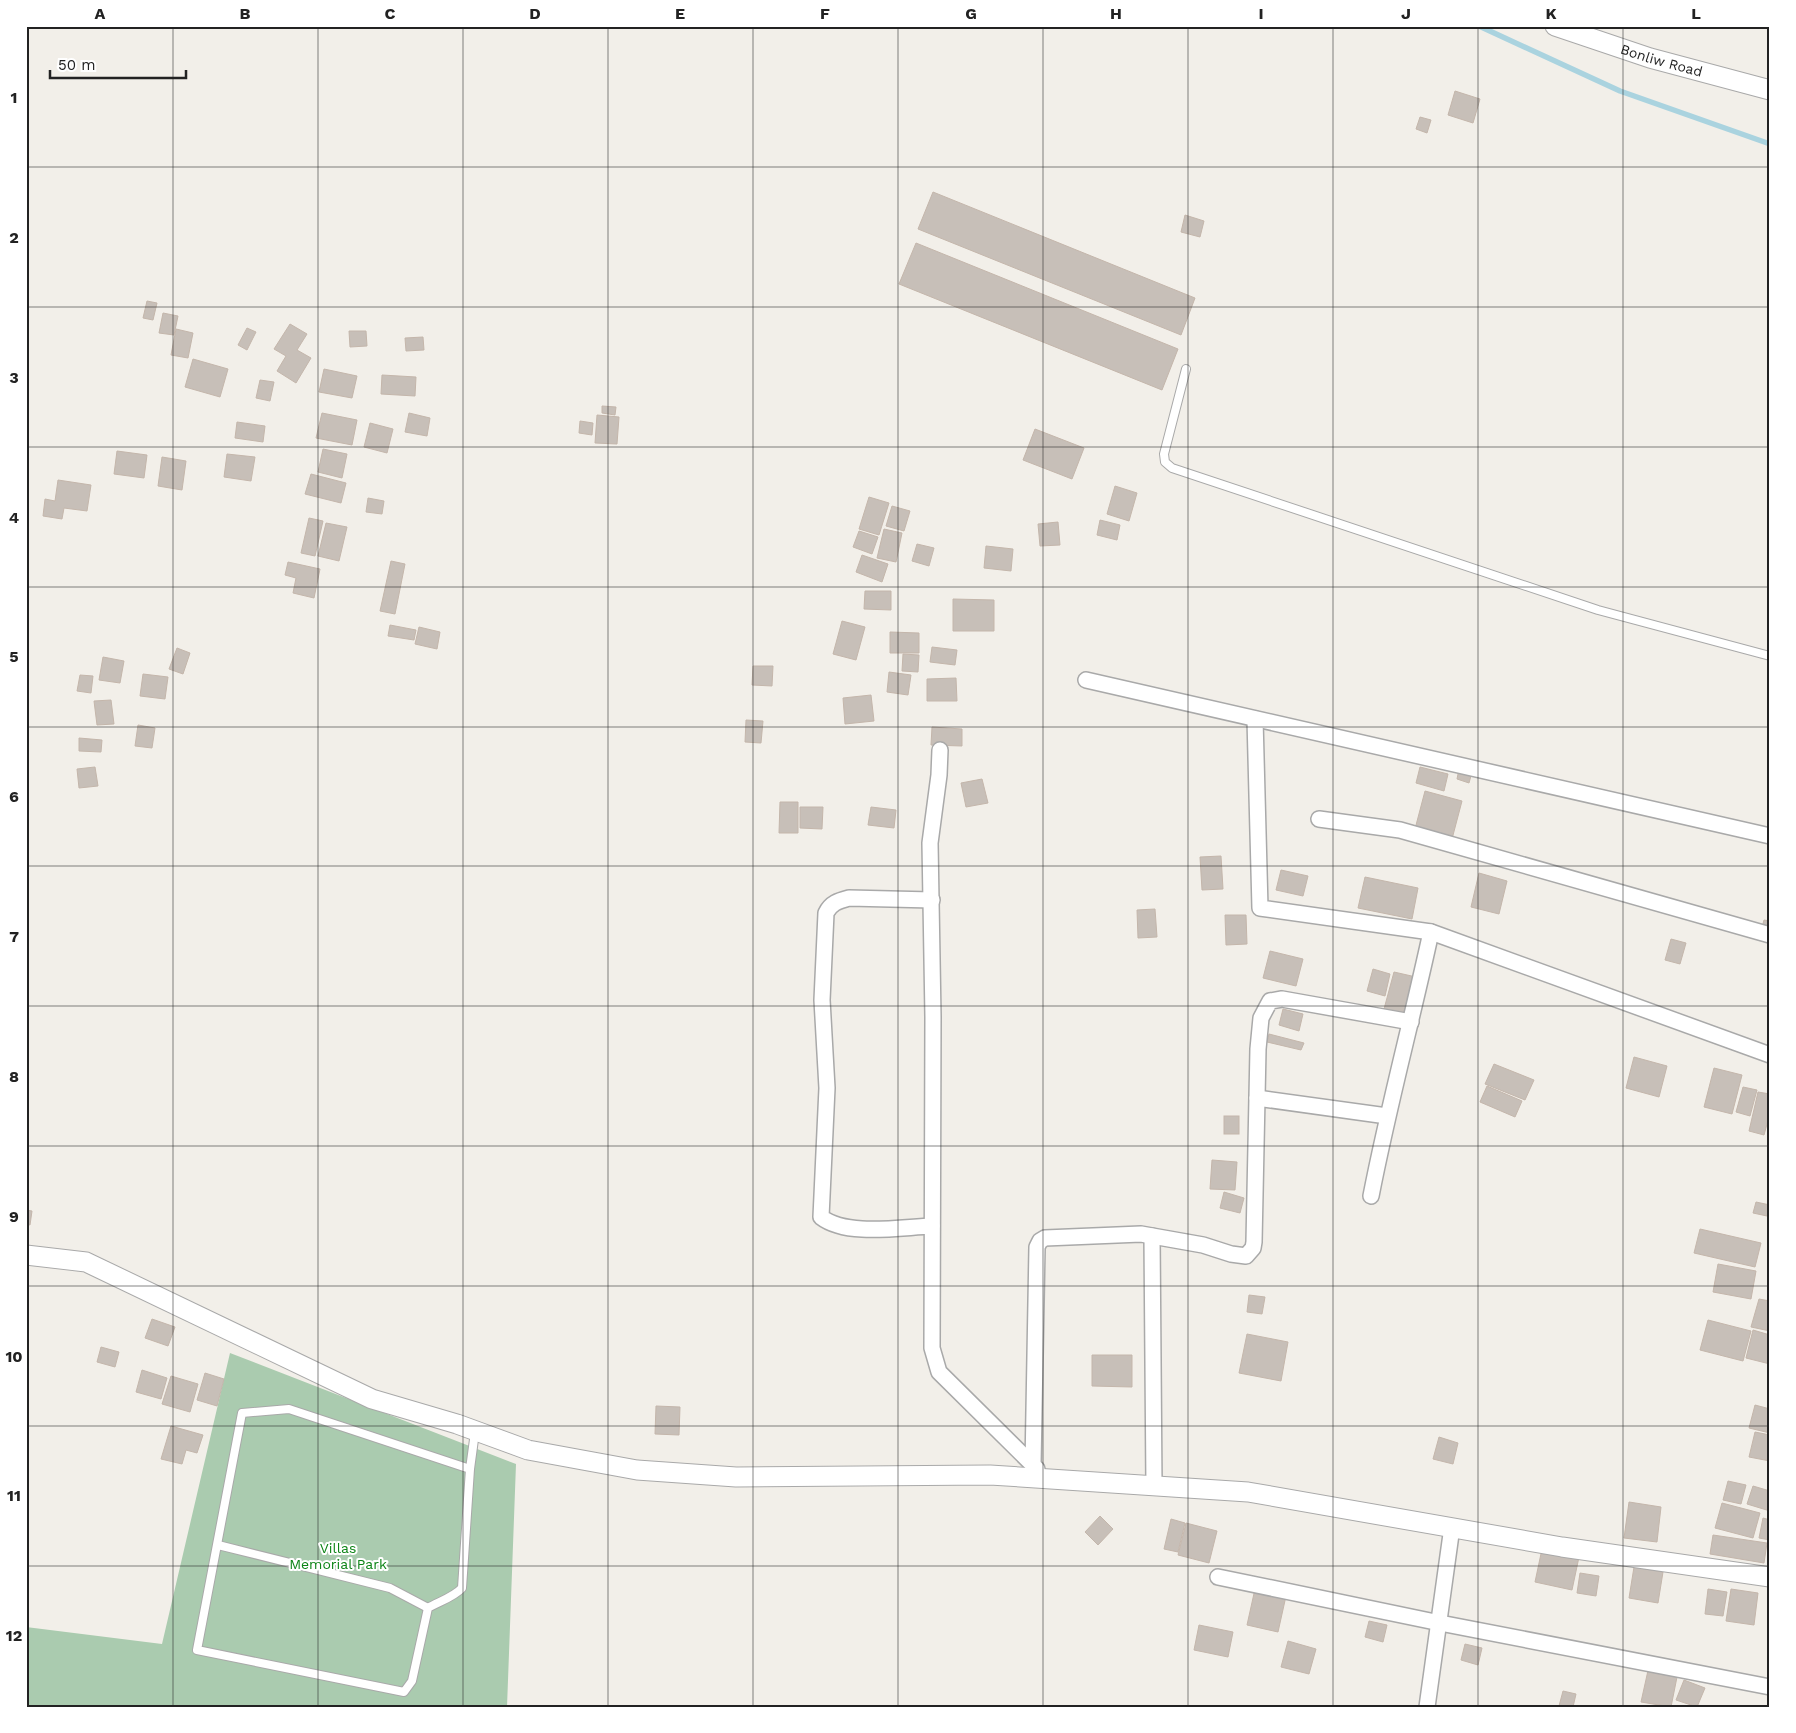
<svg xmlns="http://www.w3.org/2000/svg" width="1796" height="1733" font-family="'Work Sans',sans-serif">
<rect width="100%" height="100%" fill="#f2efe9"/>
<path fill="#aacbaf" d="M230 1353 516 1464 507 1707H26V1627L162 1644Z"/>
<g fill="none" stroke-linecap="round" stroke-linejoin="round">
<path stroke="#aad3df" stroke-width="5.5" d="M1479 26 1620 91 1770 144"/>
</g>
<g fill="#c7bfb8" stroke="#c4b6ab">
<path d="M1455 91 1480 99 1473 123 1448 115Z"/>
<path d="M1420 117 1431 120 1427 133 1416 129Z"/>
<path d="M933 192 1195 298 1181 335 918 229Z"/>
<path d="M1185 215 1204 221 1200 237 1181 232Z"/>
<path d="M916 243 1178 349 1162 390 899 284Z"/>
<path d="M147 301 157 303 153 320 143 318Z"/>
<path d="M163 313 178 316 174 335 159 333Z"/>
<path d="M290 324 307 334 297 350 311 358 296 383 277 371 286 356 274 349Z"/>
<path d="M247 328 256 332 247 350 238 345Z"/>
<path d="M176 329 193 333 188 358 171 355Z"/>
<path d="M349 331H366L367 346 350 347Z"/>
<path d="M423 337 424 350 406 351 405 338Z"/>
<path d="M193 359 228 369 220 397 185 387Z"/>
<path d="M324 369 357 376 352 398 319 392Z"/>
<path d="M382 375 416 377 415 396 381 394Z"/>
<path d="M260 380 274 382 270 401 256 398Z"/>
<path d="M602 406 616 407 615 415 602 413Z"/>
<path d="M322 413 357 420 352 445 316 438Z"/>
<path d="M409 413 430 418 427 436 405 432Z"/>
<path d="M597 415 619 417 617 444 595 443Z"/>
<path d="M580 421 593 423 592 435 579 433Z"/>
<path d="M237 422 265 426 263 442 235 438Z"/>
<path d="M370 423 393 429 387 453 364 447Z"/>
<path d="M1035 429 1084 448 1072 479 1023 460Z"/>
<path d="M323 449 347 454 342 478 318 472Z"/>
<path d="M117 451 147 455 144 478 114 474Z"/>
<path d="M227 454 255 457 251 481 224 477Z"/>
<path d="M162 457 186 461 182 490 158 486Z"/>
<path d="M311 474 346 483 341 503 305 494Z"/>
<path d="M58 480 91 485 87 511 64 508 62 519 43 516 45 499 55 501Z"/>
<path d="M1115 486 1137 493 1129 521 1107 514Z"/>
<path d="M869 497 889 503 879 535 859 529Z"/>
<path d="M368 498 384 501 382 514 366 512Z"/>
<path d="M892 506 910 511 904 531 886 526Z"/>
<path d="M309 518 323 521 315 556 301 553Z"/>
<path d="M1100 520 1120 525 1117 540 1097 535Z"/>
<path d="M1058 522 1060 545 1040 546 1038 524Z"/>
<path d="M326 523 347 527 339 561 318 556Z"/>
<path d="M884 529 902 533 896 562 877 558Z"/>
<path d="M859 531 878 537 872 554 853 547Z"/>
<path d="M917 544 934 548 929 566 912 561Z"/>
<path d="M986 546 1013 549 1011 571 984 568Z"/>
<path d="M862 555 888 564 882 582 856 572Z"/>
<path d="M391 561 405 564 395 614 380 611Z"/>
<path d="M288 562 320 569 314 598 293 593 296 578 285 575Z"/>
<path d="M865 591H891V610L864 609Z"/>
<path d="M953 599 994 600V631H953Z"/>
<path d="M842 621 865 627 856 660 833 654Z"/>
<path d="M390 625 416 630 414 640 388 636Z"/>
<path d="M419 627 440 632 437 649 415 644Z"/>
<path d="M890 632 919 633V653H890Z"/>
<path d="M932 647 957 650 955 665 930 662Z"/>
<path d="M177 648 190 653 183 674 169 669Z"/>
<path d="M903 654 919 655 918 672 902 671Z"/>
<path d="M103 657 124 661 120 683 99 680Z"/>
<path d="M753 666H773L772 686 752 685Z"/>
<path d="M889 672 911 675 908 695 887 692Z"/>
<path d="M143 674 168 677 165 699 140 696Z"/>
<path d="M80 675 93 676 91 693 77 691Z"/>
<path d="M956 678 957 701H927V679Z"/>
<path d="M871 695 874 721 845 724 843 698Z"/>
<path d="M111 700 114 724 97 725 94 701Z"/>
<path d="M746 720 763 721 761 743 745 742Z"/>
<path d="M138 725 155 728 152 748 135 746Z"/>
<path d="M932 727 962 729V746L931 745Z"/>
<path d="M79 738 102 740 101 752 79 751Z"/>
<path d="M95 767 98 786 79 788 77 769Z"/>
<path d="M1420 767 1448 774 1444 791 1416 783Z"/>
<path d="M1459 769 1472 772 1469 783 1457 779Z"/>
<path d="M982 779 988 803 966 807 961 783Z"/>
<path d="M1425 791 1462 801 1452 839 1415 829Z"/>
<path d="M780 802H798V833H779Z"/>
<path d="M800 807H823L822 829 800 828Z"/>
<path d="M871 807 896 810 894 828 868 825Z"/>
<path d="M1221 856 1223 889 1202 890 1200 857Z"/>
<path d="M1281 870 1308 876 1303 896 1276 890Z"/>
<path d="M1479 873 1507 881 1499 914 1471 907Z"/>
<path d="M1365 877 1418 888 1412 919 1358 908Z"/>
<path d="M1155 909 1157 937 1138 938 1137 910Z"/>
<path d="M1225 915H1246L1247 944 1226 945Z"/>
<path d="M1764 920 1770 921V933L1761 931Z"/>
<path d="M1671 939 1686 943 1680 964 1665 960Z"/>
<path d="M1270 951 1303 959 1296 986 1263 978Z"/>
<path d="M1373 969 1390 974 1385 996 1367 991Z"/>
<path d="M1394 972 1416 977 1406 1015 1384 1009Z"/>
<path d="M1283 1009 1303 1014 1299 1031 1279 1025Z"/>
<path d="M1269 1034 1304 1043 1301 1050 1267 1042Z"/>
<path d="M1634 1057 1667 1066 1659 1097 1626 1088Z"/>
<path d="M1494 1064 1534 1080 1525 1100 1485 1084Z"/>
<path d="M1714 1068 1742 1075 1732 1114 1704 1107Z"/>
<path d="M1487 1086 1522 1101 1515 1117 1480 1102Z"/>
<path d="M1743 1087 1757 1090 1750 1116 1736 1112Z"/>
<path d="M1758 1092 1770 1094V1113L1764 1135 1749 1131Z"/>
<rect x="1224" y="1116" width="15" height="18"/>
<path d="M1212 1160 1237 1162 1235 1190 1210 1189Z"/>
<path d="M1224 1192 1244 1198 1240 1213 1220 1208Z"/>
<path d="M1756 1202 1770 1205 1767 1216 1753 1213Z"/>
<path d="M26 1210 32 1211 30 1225 26 1224Z"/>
<path d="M1700 1229 1761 1243 1755 1267 1694 1253Z"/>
<path d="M1718 1264 1756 1271 1751 1299 1713 1292Z"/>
<path d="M1249 1295 1265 1297 1262 1314 1247 1312Z"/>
<path d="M1759 1299 1770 1301V1331L1751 1327Z"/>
<path d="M152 1319 175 1327 168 1346 145 1338Z"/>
<path d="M1708 1320 1751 1331 1743 1361 1700 1350Z"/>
<path d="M1753 1330 1770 1335V1364L1746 1358Z"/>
<path d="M1247 1334 1288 1342 1281 1381 1239 1373Z"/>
<path d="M101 1347 119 1352 115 1367 97 1362Z"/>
<path d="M1092 1355H1132V1387L1092 1386Z"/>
<path d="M142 1370 167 1378 161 1399 136 1392Z"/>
<path d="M205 1373 224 1379 217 1406 197 1400Z"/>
<path d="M171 1376 198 1384 190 1412 162 1404Z"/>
<path d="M1755 1405 1770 1409V1433L1749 1428Z"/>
<path d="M656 1406 680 1407 679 1435 655 1434Z"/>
<path d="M171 1426 203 1435 197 1453 186 1450 182 1464 161 1459Z"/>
<path d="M1755 1432 1770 1435V1461L1749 1457Z"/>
<path d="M1439 1437 1458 1443 1453 1464 1433 1459Z"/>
<path d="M1728 1481 1746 1485 1741 1504 1723 1500Z"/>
<path d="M1753 1486 1770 1491V1511L1747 1504Z"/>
<path d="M1629 1502 1661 1507 1657 1542 1624 1538Z"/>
<path d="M1722 1503 1760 1513 1753 1538 1715 1528Z"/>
<path d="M1100 1516 1113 1529 1098 1545 1085 1532Z"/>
<path d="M1763 1518 1770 1520V1540L1759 1538Z"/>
<path d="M1171 1519 1185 1523 1178 1552 1164 1549Z"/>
<path d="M1186 1523 1217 1531 1209 1563 1178 1555Z"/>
<path d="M1713 1535 1767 1543 1764 1563 1710 1554Z"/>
<path d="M1542 1549 1579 1557 1572 1590 1535 1582Z"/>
<path d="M1634 1567 1663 1572 1658 1603 1629 1598Z"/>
<path d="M1580 1573 1599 1576 1596 1596 1577 1593Z"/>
<path d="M1255 1589 1286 1596 1278 1632 1247 1625Z"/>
<path d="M1708 1589 1727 1592 1723 1616 1705 1614Z"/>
<path d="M1731 1589 1758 1593 1754 1625 1726 1621Z"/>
<path d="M1369 1621 1387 1625 1383 1642 1365 1637Z"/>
<path d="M1199 1625 1233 1632 1228 1657 1194 1650Z"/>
<path d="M1288 1641 1316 1649 1309 1674 1281 1667Z"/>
<path d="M1465 1644 1482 1648 1478 1665 1461 1660Z"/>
<path d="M1649 1666 1678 1672 1671 1707 1641 1702Z"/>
<path d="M1684 1680 1705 1688 1697 1707 1676 1700Z"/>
<path d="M1563 1691 1576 1694 1573 1707 1559 1706Z"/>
</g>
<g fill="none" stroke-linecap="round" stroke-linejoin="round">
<defs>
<g id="service">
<path d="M1186 369 1164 454 1165 462 1172 468 1598 610 1770 656"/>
<path d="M470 1469 289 1409 242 1413 197 1650 404 1692 412 1681 428 1608C438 1602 454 1597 462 1588L470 1469 475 1432"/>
<path d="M218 1545 390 1588 428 1608"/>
</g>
<g id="minor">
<path d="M1086 680 1770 836"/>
<path d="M1255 719 1260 908 1431 932 1770 1055"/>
<path d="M940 750 939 775 930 843 933 1017 932 1348 939 1372 1037 1469"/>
<path d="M1319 819 1400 830 1770 935"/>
<path d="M932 900 849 898C838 901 831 903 826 913L822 1000 827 1088 821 1217C847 1237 901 1227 932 1226"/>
<path d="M1257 1098 1387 1116"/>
<path d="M1371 1196C1388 1108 1412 1020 1431 932"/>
<path d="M1152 1236 1154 1486"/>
<path d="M1033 1465 1037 1247 1040 1241 1045 1238 1141 1234 1203 1245 1231 1254 1246 1256 1253 1248 1254 1242 1258 1049 1261 1018 1270 1001 1282 999 1411 1022"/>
<path d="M1218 1577 1440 1623 1770 1687"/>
<path d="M1427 1707 1452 1527"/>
</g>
<g id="tertiary">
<path id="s1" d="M1555 26 1650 58 1770 90"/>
<path d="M26 1255 86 1262 372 1399 457 1424 528 1450 637 1470 736 1477 990 1475 1248 1492 1562 1547 1770 1577"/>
</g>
</defs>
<use href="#service" stroke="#a9a9a9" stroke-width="10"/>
<use href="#minor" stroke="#a9a9a9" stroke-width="18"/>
<use href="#tertiary" stroke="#a9a9a9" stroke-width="21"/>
<use href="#service" stroke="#fff" stroke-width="8"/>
<use href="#minor" stroke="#fff" stroke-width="15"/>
<use href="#tertiary" stroke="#fff" stroke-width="19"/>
</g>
<path fill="none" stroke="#222" stroke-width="1" stroke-opacity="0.55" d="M173 26V1707M318 26V1707M463 26V1707M608 26V1707M753 26V1707M898 26V1707M1043 26V1707M1188 26V1707M1333 26V1707M1478 26V1707M1623 26V1707M26 167H1770M26 307H1770M26 447H1770M26 587H1770M26 727H1770M26 866H1770M26 1006H1770M26 1146H1770M26 1286H1770M26 1426H1770M26 1566H1770"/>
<g text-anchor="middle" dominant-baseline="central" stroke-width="4" stroke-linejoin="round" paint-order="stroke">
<g font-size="14" fill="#222" stroke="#fff">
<text stroke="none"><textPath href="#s1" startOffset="112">Bonliw Road</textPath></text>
</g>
<g font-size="14" fill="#0c8416" stroke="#fff">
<text x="338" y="1548">Villas<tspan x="338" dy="16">Memorial Park</tspan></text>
</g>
</g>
<rect width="1796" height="1733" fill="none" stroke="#ffffff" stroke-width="55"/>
<path d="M50 70v8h136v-8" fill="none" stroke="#222222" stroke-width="2.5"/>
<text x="58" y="70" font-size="15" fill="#222222" stroke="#ffffff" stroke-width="4" paint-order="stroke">50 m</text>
<rect x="28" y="28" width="1740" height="1678" fill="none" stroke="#222" stroke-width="2"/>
<g font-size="16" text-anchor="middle" font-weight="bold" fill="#222">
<text x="100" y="19">A</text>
<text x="245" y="19">B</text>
<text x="390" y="19">C</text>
<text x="535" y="19">D</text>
<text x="680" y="19">E</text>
<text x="825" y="19">F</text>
<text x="971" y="19">G</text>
<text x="1116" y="19">H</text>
<text x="1261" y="19">I</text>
<text x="1406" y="19">J</text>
<text x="1551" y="19">K</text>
<text x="1696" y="19">L</text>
<text x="14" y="103">1</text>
<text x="14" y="243">2</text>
<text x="14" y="383">3</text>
<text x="14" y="523">4</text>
<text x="14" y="662">5</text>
<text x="14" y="802">6</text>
<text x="14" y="942">7</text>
<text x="14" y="1082">8</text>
<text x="14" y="1222">9</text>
<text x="14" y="1362">10</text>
<text x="14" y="1501">11</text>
<text x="14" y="1641">12</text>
</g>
</svg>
